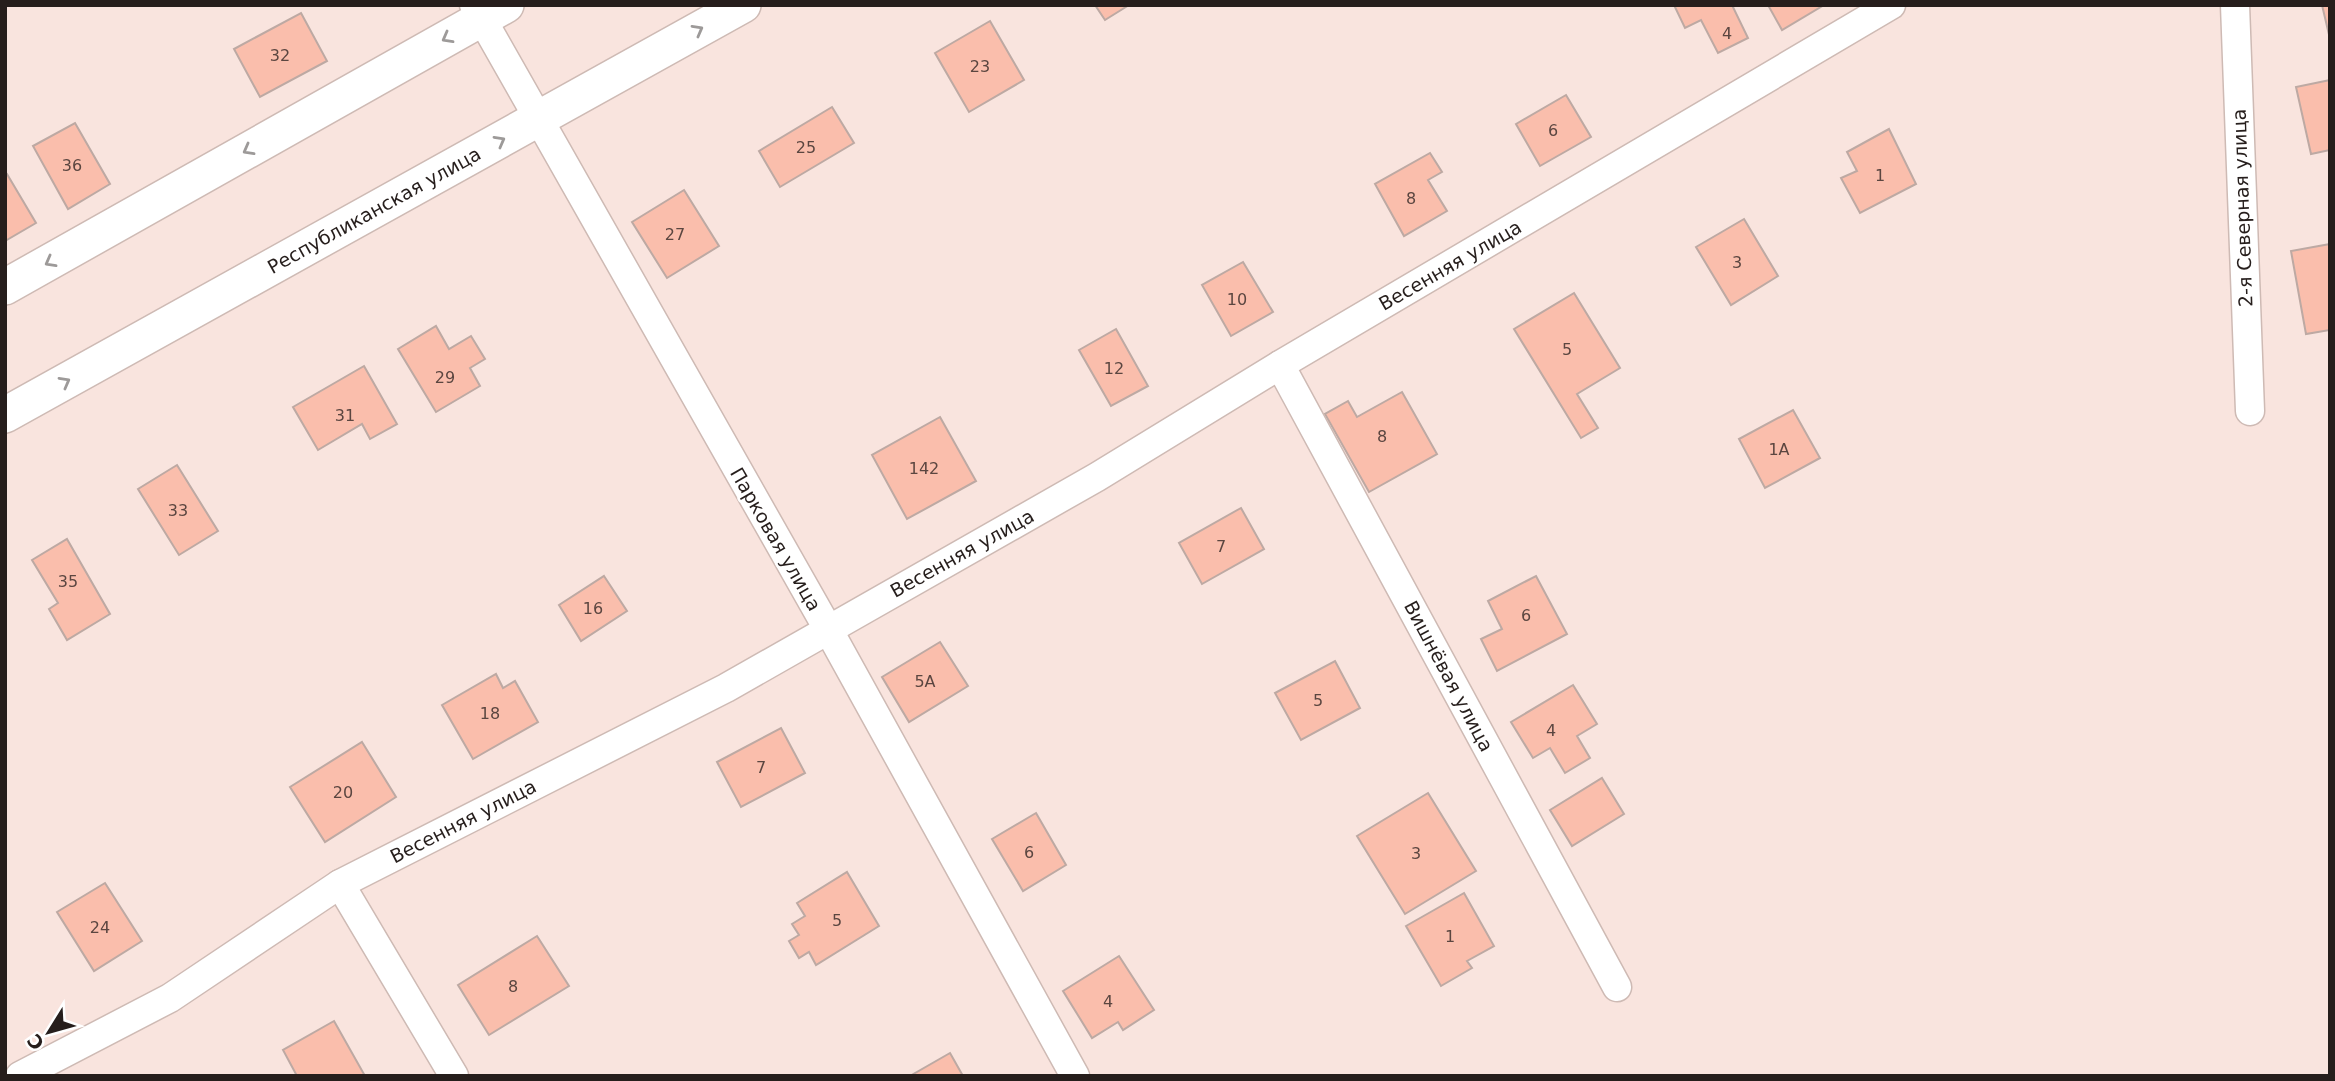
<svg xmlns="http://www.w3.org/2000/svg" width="2335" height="1081" font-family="'DejaVu Sans',sans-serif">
<rect width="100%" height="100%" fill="#f9e4de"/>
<g fill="#fabeac" stroke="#bda9a3" stroke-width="2">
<path d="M1095 5H1129L1105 20Z"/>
<path d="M1674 5H1732L1748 38 1718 53 1701 20 1685 28Z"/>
<path d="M1768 5H1824L1782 30Z"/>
<path d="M2322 5H2330V39Z"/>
<path d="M301 13 327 61 260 97 234 49Z"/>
<path d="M990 21 1024 80 969 112 935 53Z"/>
<path d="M2330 80V150L2311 154 2296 87Z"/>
<path d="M1566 95 1591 137 1540 166 1516 124Z"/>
<path d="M832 107 854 143 780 187 759 151Z"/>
<path d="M75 123 110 184 68 209 33 146Z"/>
<path d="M1889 129 1916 184 1860 213 1841 178 1857 171 1847 152Z"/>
<path d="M1430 153 1442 172 1428 180 1447 211 1404 236 1375 184Z"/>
<path d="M7 174 36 223 5 241V175Z"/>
<path d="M684 190 719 246 667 278 632 222Z"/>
<path d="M1744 219 1778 276 1731 305 1696 247Z"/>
<path d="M2330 244V330L2306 334 2291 251Z"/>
<path d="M1243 262 1273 312 1231 336 1202 285Z"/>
<path d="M1574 293 1620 368 1577 394 1598 428 1581 438 1514 329Z"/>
<path d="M436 326 449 349 471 336 485 359 470 368 480 386 436 412 398 349Z"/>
<path d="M1116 329 1148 386 1111 406 1079 350Z"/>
<path d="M364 366 397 424 370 439 362 424 318 450 293 407Z"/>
<path d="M1402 392 1437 454 1369 492 1325 414 1348 401 1357 417Z"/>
<path d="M1793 410 1820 458 1765 488 1739 439Z"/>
<path d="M940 417 976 481 907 519 872 455Z"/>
<path d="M177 465 218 531 179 555 138 489Z"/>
<path d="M1241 508 1264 549 1202 584 1179 543Z"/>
<path d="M67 539 110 614 67 640 49 609 58 603 32 560Z"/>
<path d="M604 576 627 611 581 641 559 605Z"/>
<path d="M1536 576 1567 634 1497 671 1481 639 1502 629 1488 601Z"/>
<path d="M940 642 968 686 909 722 882 677Z"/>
<path d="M1335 661 1360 708 1301 740 1275 693Z"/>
<path d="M496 674 503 688 515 681 538 722 473 759 442 705Z"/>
<path d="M1573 685 1597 724 1577 736 1590 758 1565 773 1550 748 1533 758 1511 722Z"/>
<path d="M781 728 805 773 741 807 717 762Z"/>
<path d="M362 742 396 797 325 842 290 787Z"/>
<path d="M1602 778 1624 814 1572 846 1550 810Z"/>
<path d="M1428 793 1476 871 1405 914 1357 836Z"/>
<path d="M1036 813 1066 865 1023 891 992 839Z"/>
<path d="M847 872 879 926 816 965 809 952 799 958 789 941 799 935 792 924 805 916 797 903Z"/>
<path d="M105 883 142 941 94 971 57 912Z"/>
<path d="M1464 893 1494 946 1467 961 1472 968 1441 986 1406 926Z"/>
<path d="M537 936 569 986 489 1035 458 985Z"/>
<path d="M1119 956 1154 1010 1123 1030 1118 1022 1092 1038 1063 991Z"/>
<path d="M334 1021 365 1076H297L283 1050Z"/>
<path d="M950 1053 963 1076H910Z"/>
</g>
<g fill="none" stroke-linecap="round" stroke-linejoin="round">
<defs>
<g id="minor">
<path d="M474 5 828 629 1075 1076"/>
<path d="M2235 5 2250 411"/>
<path d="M1280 365 1617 987"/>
<path d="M340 884 454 1076"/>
<path d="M20 1076 170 998 340 884 726 688 1097 477 1280 365 1891 5"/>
</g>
<g id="tertiary">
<path d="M5 287 506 5"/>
<path d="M5 415 743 5"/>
</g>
</defs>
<use href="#minor" stroke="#cebab4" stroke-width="31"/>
<use href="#tertiary" stroke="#cebab4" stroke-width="38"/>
<use href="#minor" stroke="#fff" stroke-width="28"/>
<use href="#tertiary" stroke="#fff" stroke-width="35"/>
</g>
<defs><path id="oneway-chevron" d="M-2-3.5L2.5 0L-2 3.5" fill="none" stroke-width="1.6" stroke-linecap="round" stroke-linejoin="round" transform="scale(1.75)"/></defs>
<g stroke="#9d9a99">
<use href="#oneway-chevron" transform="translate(698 30) rotate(-29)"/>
<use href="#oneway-chevron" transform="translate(447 38) rotate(151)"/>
<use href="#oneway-chevron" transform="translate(500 141) rotate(-29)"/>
<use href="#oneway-chevron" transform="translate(248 150) rotate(151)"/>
<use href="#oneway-chevron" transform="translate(50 262) rotate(151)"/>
<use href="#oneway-chevron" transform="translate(65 382) rotate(-29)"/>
</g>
<g text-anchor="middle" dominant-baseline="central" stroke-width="5" stroke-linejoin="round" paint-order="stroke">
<g font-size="16" fill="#5b4640">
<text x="1727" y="33">4</text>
<text x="280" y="55">32</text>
<text x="980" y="66">23</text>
<text x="1553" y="130">6</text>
<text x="806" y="147">25</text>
<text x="72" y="165">36</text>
<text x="1880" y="175">1</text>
<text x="1411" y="198">8</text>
<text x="675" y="234">27</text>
<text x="1737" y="262">3</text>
<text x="1237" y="299">10</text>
<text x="1567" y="349">5</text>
<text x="1114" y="368">12</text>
<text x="445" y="377">29</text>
<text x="345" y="415">31</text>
<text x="1382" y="436">8</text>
<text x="1779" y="449">1А</text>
<text x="924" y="468">142</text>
<text x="178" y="510">33</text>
<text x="1221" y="546">7</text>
<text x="68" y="581">35</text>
<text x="593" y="608">16</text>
<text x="1526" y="615">6</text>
<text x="925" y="681">5А</text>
<text x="1318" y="700">5</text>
<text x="490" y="713">18</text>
<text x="1551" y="730">4</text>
<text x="761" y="767">7</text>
<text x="343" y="792">20</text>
<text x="1029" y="852">6</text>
<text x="1416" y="853">3</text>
<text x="837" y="920">5</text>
<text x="100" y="927">24</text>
<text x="1450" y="936">1</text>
<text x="513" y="986">8</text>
<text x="1108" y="1001">4</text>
</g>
<g font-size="19" fill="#261e1c" stroke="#fff">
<text transform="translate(2242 208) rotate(-92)">2-я Северная улица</text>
<text transform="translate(374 210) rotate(-29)">Республиканская улица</text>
<text transform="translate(1450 265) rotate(-30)">Весенняя улица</text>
<text transform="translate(776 539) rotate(60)">Парковая улица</text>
<text transform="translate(962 553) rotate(-29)">Весенняя улица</text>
<text transform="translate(1449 676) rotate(62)">Вишнёвая улица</text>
<text transform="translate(463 821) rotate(-27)">Весенняя улица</text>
</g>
</g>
<rect width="2335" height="1081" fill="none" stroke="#261e1c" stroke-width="14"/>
<g transform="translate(49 1032) rotate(233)" stroke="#ffffff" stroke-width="5" paint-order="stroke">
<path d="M0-5L12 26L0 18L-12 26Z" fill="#261e1c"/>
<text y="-10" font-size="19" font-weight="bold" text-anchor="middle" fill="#261e1c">С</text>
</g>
</svg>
